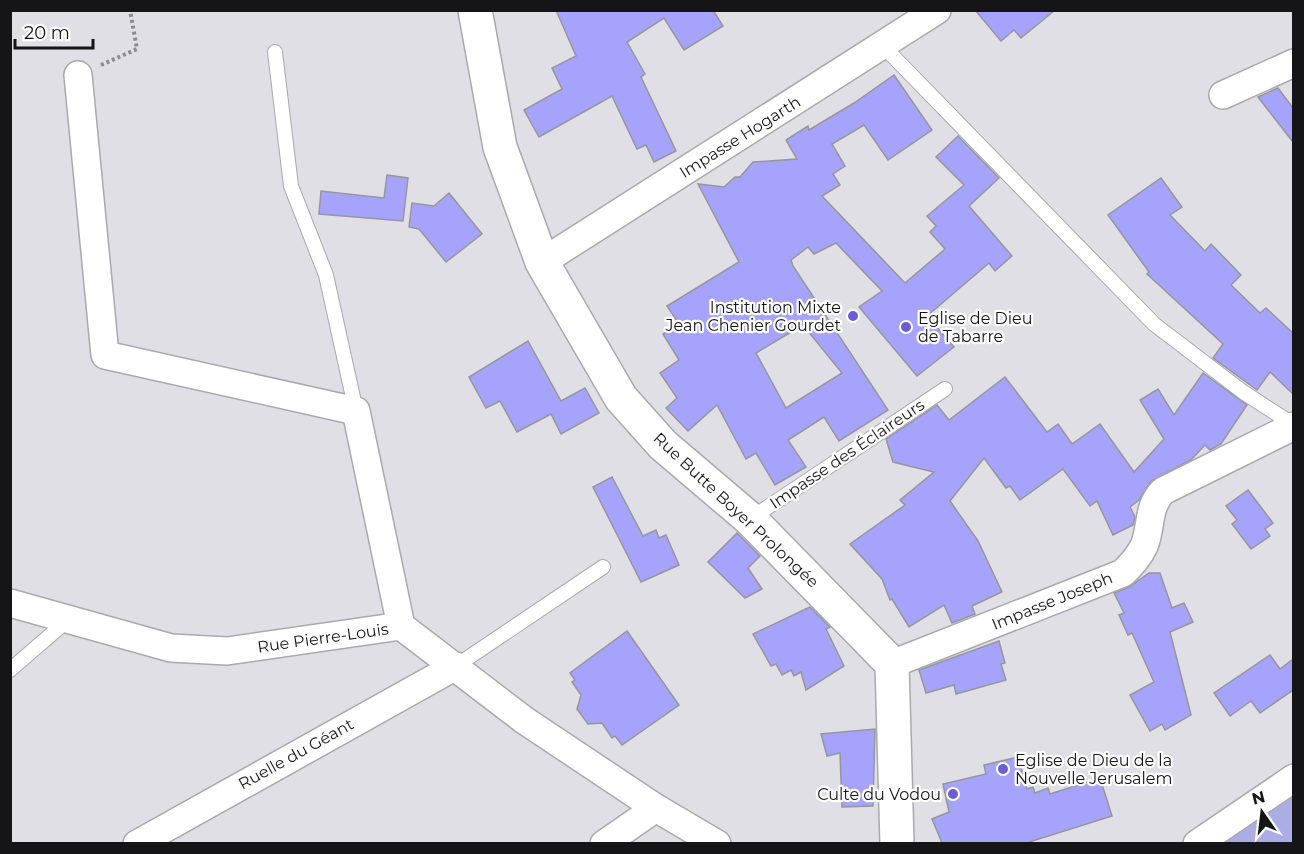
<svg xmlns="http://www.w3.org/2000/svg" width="1304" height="854" font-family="Montserrat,sans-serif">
<rect width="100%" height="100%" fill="#dfdfe5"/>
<path fill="#acade5" d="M1293 788V843H1219Z"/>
<g fill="#a6a3fc" stroke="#96969b" stroke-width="1.5" fill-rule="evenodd">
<path d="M556 10H713L723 26 684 50 664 18 627 42 645 74 641 77 676 151 654 162 646 145 637 149 612 96 539 137 524 110 562 89 552 68 576 56Z"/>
<path d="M975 10H1055L1021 38 1014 30 1001 41Z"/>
<path d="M894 75 932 130 888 160 864 125 832 144 845 166 833 174 840 185 822 196 905 283 945 249 930 232 936 226 927 216 964 185 936 157 958 136 999 178 969 206 1012 256 995 271 989 263 927 316 954 347 917 376 859 307 882 291 836 243 814 254 808 247 791 260 793 266 888 410 839 441 824 417 788 440 806 467 775 485 756 453 746 459 717 405 688 431 666 408 677 398 660 373 679 360 663 334 679 324 667 306 739 262 698 184 724 187 735 177H740L753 162 797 159 786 140 808 126 809 130 854 103ZM803 325 842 373 786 408 756 353Z"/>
<path d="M1278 88 1293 108V142L1258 97Z"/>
<path d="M387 175 408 178 403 221 319 214 321 191 384 198Z"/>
<path d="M1161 178 1182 207 1170 215 1205 251 1211 244 1241 275 1231 285 1260 313 1266 308 1293 333V394L1270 372 1257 390 1213 358 1223 344 1147 274 1149 272 1108 215Z"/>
<path d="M449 193 482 234 446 262 419 229 409 227 412 203 434 206Z"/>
<path d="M528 341 561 401 585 388 599 413 561 434 551 414 517 432 500 401 486 408 469 377Z"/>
<path d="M1203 373 1247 405 1221 444 1210 450 1205 445 1191 460 1151 481 1139 500 1130 507 1135 517 1133 525 1113 535 1097 501 1090 506 1063 469 1020 500 1010 486 1006 488 984 458 950 501 978 541 1002 592 972 606 975 614 952 623 944 605 909 627 892 599 890 600 882 579 850 544 905 505 900 500 934 472 893 462 886 439 937 405 949 420 1005 377 1047 432 1058 424 1072 444 1100 424 1134 472 1164 439 1140 400 1158 389 1174 415Z"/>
<path d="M612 477 643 536 656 530 659 538 666 535 679 565 641 582 593 487Z"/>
<path d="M1248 490 1273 523 1265 529 1270 536 1251 549 1232 524 1237 520 1226 506Z"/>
<path d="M737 533 760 556 748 568 762 589 745 598 708 562Z"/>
<path d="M1149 573H1160L1172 608 1184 603 1193 622 1170 632 1191 715 1165 730 1162 724 1150 731 1130 695 1154 682 1132 633 1128 635 1119 615 1124 613 1114 593 1129 587Z"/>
<path d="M810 607 830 627 826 629 844 666 806 690 801 672 794 676 791 670 782 675 776 664 771 666 753 634Z"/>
<path d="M627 631 679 705 622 745 615 736 612 738 602 723 588 724 577 709 581 695 572 682 575 680 570 673Z"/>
<path d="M999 641 1005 663 1001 664 1006 680 956 694 954 685 926 693 919 670Z"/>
<path d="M1270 655 1280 669 1293 659V690L1260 713 1251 701 1230 716 1214 693Z"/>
<path d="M875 729 873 806 842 807 840 753 827 756 821 734Z"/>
<path d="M1018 757 1027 789 1033 787 1035 793 1048 788 1050 794 1100 778 1112 816 1026 843H942L932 819 949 812 943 784 986 774 984 765Z"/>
</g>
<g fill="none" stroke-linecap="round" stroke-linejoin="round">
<defs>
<g id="lane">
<path d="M884 47 1154 324 1243 392 1294 425"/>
<path d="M275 52 291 186 326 275 356 411"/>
<path d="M750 519 945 389"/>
<path d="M456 666 603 567"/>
<path d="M10 670 69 619"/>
</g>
<g id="street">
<path d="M78 75 105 355 356 411 401 626"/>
<path d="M1223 95 1294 63"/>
<path d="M542 262 937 10"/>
<path d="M10 603 171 648 227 651 401 626 524 720 656 808 717 844"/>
<path d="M892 664 1123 573C1131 565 1139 557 1144 546 1152 527 1147 507 1163 491L1294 426"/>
<path d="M137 844 456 666"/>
<path d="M604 844 656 808"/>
<path d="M1197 844 1294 778"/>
</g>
<path id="secondary" d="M475 10 500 147 542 262 621 398 663 445 750 519 892 664 897 844"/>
</defs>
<use href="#lane" stroke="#a9a9ae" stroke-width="16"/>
<use href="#street" stroke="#a9a9ae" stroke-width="30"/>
<use href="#secondary" stroke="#a9a9ae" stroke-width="36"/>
<path stroke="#8c8c90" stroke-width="4" stroke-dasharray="3 3" stroke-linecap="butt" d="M101 65 137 49 130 10"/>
<use href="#lane" stroke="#fff" stroke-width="14"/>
<use href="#street" stroke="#fff" stroke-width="27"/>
<use href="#secondary" stroke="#fff" stroke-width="33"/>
</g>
<g fill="#6c5dd7" stroke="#fff" stroke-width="2">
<circle cx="853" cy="316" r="6"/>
<circle cx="906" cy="327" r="6"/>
<circle cx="1003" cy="769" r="6"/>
<circle cx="953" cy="794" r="6"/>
</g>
<g text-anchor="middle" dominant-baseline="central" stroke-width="4.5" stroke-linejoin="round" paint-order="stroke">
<g font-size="16" fill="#151517" stroke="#fff">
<text transform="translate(740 137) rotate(-32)">Impasse Hogarth</text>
<text transform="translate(847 454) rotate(-34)">Impasse des Éclaireurs</text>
<text transform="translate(736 510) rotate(43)">Rue Butte Boyer Prolongée</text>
<text transform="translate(1052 601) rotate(-22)">Impasse Joseph</text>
<text transform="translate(323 638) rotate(-8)">Rue Pierre-Louis</text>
<text transform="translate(296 754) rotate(-29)">Ruelle du Géant</text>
</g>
<g font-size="16" fill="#151517" stroke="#fff" text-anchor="end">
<text x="841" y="307">Institution Mixte<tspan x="841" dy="18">Jean Chenier Gourdet</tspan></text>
<text x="918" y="318" text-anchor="start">Eglise de Dieu<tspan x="918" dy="18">de Tabarre</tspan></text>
<text x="1015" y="760" text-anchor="start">Eglise de Dieu de la<tspan x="1015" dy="18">Nouvelle Jerusalem</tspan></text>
<text x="941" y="794">Culte du Vodou</text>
</g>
</g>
<rect width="1304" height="854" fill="none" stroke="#151517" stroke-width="24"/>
<g transform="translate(1262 812) rotate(346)" stroke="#ffffff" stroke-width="4.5" paint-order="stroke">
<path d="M0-4.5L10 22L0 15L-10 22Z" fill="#151517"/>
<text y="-9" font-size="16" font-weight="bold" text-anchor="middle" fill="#151517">N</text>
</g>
<path d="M15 39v9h78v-9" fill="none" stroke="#151517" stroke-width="3"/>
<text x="24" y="39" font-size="18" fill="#151517" stroke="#ffffff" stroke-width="4.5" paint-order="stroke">20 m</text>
</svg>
